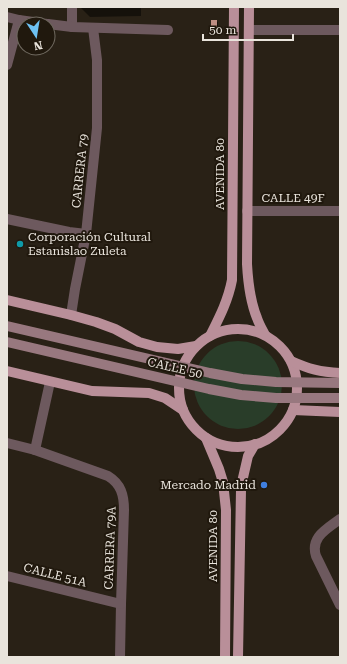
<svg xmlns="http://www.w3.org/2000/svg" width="347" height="664" font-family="'Roboto Serif',serif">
<rect width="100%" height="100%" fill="#292116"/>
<circle fill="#293d29" cx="238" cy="385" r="44"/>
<g fill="#0007">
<path d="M80 7H141V16L90 17Z"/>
<path d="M216 21 218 22V33L214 34 212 32Z"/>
</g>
<rect fill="#be8e83" x="211" y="20" width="6" height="12"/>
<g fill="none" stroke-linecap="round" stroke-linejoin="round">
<g stroke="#6d595e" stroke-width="10">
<path d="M72 7V27"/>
<path d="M7 17 19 20 47 24"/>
<path d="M48 24 72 27 168 30"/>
<path d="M249 30H340"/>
<path d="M7 65 19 20"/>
<path d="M247 211H340"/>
<path d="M7 219 69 232 86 234"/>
<path d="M71 315 75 289 86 234 97 128V60L93 28"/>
<path d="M7 443 35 450 108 476C121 484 124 495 124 510L121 604 120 657"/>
<path d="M35 450 50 382"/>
<path d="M340 519C327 529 310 537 316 556L340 605"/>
<path d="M7 576 121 604"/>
</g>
<g stroke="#b98f99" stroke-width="10">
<path d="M249 7 247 264C248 282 250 301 257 318 259 324 262 329 265 335"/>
<path d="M7 300 71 315 96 322 115 329 139 342 157 347 178 349 196 346"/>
<circle cx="238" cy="388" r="59"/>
<path d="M210 336C219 318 228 301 232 280L234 7"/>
<path d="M291 361C309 369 320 372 340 373"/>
<path d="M7 371 92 391 149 393 165 398 183 410"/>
<path d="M293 410 340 412"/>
<path d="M206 438 219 469 223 482 226 510 225 657"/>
<path d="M238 657 241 490 242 482 248 456 255 444"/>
</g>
<g stroke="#98787f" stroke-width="10">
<path d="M7 326 210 373 242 379 276 382 340 383"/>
<path d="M7 342 209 389 241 395 276 398H340"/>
</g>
</g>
<circle fill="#0f9aa8" stroke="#20180d" stroke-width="1.5" cx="20" cy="244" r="4"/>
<circle fill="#3f7fe0" stroke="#20180d" stroke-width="1.5" cx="264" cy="485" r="4"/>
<g text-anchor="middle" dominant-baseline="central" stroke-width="4" stroke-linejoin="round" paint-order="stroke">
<g font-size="12" fill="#e9e4dc" stroke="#20180d">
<text transform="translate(80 171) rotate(-84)">CARRERA 79</text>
<text transform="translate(220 174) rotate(-90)">AVENIDA 80</text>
<text x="293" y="198">CALLE 49F</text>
<text transform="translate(175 368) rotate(13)">CALLE 50</text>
<text transform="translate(213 546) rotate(-90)">AVENIDA 80</text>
<text transform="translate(110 548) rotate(-88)">CARRERA 79A</text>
<text transform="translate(55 575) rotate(14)">CALLE 51A</text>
</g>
<g font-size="12" fill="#e9e4dc" stroke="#20180d" text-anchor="start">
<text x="28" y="237">Corporación Cultural<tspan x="28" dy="14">Estanislao Zuleta</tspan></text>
<text x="256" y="485" text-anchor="end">Mercado Madrid</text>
</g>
</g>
<rect width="347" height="664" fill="none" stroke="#e9e4dc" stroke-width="16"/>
<g transform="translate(36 36) rotate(168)"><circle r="19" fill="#20180d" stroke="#706a60"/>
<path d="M0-3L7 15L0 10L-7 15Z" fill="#6ec2f3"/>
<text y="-6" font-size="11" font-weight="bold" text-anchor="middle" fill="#e9e4dc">N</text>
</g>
<path d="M203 34v6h90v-6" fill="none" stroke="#e9e4dc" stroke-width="2"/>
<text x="209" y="34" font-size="12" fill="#e9e4dc" stroke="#20180d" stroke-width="3" paint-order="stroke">50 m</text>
</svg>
